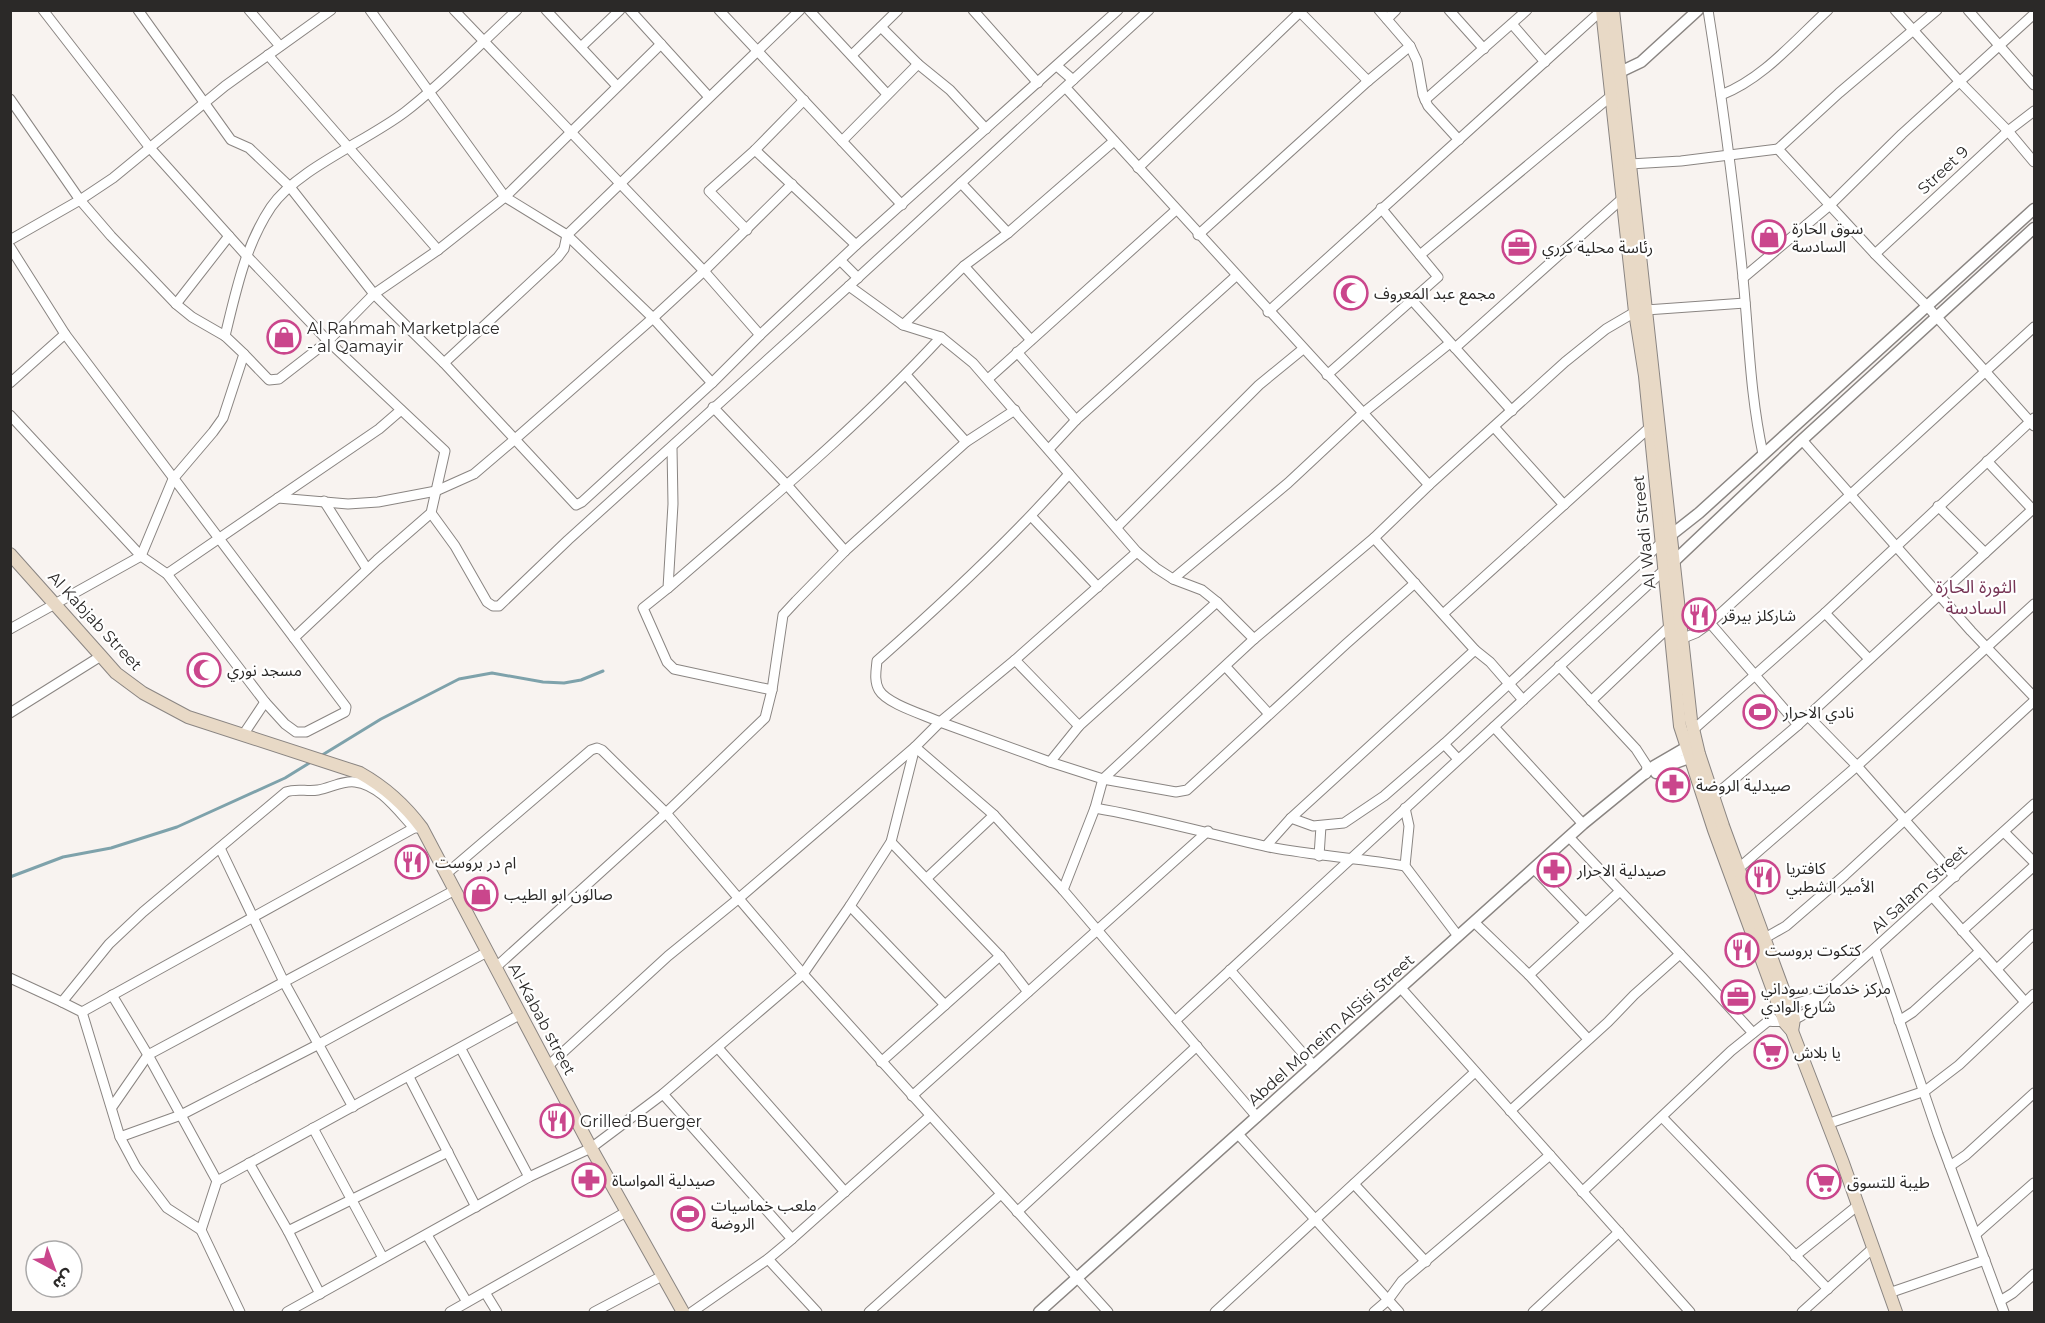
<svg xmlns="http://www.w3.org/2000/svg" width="2045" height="1323" font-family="Montserrat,'Noto Sans Arabic',sans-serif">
<rect width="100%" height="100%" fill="#f8f3f0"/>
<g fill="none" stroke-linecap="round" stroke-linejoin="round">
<g stroke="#7ea2ab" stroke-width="3">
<path d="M319 757 381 719 459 679 492 673 543 682 564 683 581 680 603 671"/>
<path d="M10 877 63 857 111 848 177 827 285 778 311 762"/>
</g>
<defs>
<g id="minor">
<path d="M43 10 150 148 246 255 328 341 445 451 431 513 377 560 294 638"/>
<path d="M138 10 231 140 249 148 290 187 374 294 444 363 576 505 582 502 712 383 760 335 856 245 1118 10"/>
<path d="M249 10 280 46"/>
<path d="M370 10 505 197 567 235 653 318 712 383"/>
<path d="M454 10 704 271 760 335"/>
<path d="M546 10 617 86"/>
<path d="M630 10 709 97"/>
<path d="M719 10 902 205"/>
<path d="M809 10 887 94"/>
<path d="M973 10 1038 83"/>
<path d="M1379 10 1410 46 1417 61 1423 95 1428 106 1459 140"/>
<path d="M1449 10 1484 49"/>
<path d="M1708 10C1722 99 1734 188 1743 278 1749 339 1750 394 1763 454"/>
<path d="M1895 10 1960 82 2008 131 2034 162"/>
<path d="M1937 10 1839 93 1778 149 1875 254 1927 306 2034 426"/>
<path d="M1968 10 2034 85"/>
<path d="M1300 12 1368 81"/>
<path d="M1387 19 1396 10"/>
<path d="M1512 24 1545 62"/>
<path d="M881 27 918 64 950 90 986 129"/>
<path d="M581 47 620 10"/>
<path d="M268 55 438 250"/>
<path d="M852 55 898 10"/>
<path d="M1057 66 1073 80"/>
<path d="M1066 88 1429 485"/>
<path d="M1721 95C1763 79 1795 40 1828 10"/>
<path d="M10 99 80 200 111 236 176 304 192 317 225 336"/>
<path d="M1425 100 1527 10"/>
<path d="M842 141 918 64"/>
<path d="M755 150 856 245"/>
<path d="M1630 164 1681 161 1778 149"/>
<path d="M1138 168 1302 10"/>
<path d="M961 183 1008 233"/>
<path d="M747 230 709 191 755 150 804 100"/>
<path d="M1198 235 1368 81 1410 46"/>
<path d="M10 240 80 200 113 178 225 86 331 10"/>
<path d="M10 247 65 334 346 707 345 712 306 732H296L285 724 265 702 167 574 141 556 10 415"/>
<path d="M1875 254 2008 131 2034 111"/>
<path d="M1420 255 1611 96"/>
<path d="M841 261 858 278"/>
<path d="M964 266 1031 340"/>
<path d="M1743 278 1830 205 1902 134 2034 14"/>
<path d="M849 286 903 325 941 337 973 363 1137 552 1156 568 1173 579 1202 590 1217 602 1254 639"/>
<path d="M1411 299 1512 411"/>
<path d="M176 304 229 236"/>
<path d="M1646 310 1745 303"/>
<path d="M1268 312 1602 10"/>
<path d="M903 325 964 266 1008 233 1114 141"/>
<path d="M1455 348 1615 205 1622 199H1627"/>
<path d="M1017 352 1076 420"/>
<path d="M244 354 269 380 279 379 328 341 374 294 438 250 505 197 661 44"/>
<path d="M444 363 558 257 564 249 567 235 800 10"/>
<path d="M906 375 966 442"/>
<path d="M1327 375 1438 277 1381 208"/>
<path d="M988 379 1176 210"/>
<path d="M10 383 65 334"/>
<path d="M713 407 787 485 845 551"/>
<path d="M1494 427 1564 505"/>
<path d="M1802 440 1971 631 2034 697"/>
<path d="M672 448 673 504 668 588 643 608 667 662 674 669 772 690"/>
<path d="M1049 449 1076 420 1236 276"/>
<path d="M1987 461 2033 510"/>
<path d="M278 498 348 504 378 502 436 491 474 474 514 440 653 318 704 271 792 184"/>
<path d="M324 501 367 569"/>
<path d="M1938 506 1985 553"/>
<path d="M431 513 455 546 487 602 493 606H499L568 540 849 286 1149 10"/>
<path d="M1032 517 1098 587"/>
<path d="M1117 527 1259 385 1303 349"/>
<path d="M1374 538 1475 650 1490 662 1523 700"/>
<path d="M167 574 379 429 401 410"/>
<path d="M1173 579 1288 483 1363 413 1450 343"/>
<path d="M668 588C761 507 857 428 941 337"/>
<path d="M1825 613 1869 659"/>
<path d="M1443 614 1649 428"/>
<path d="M1710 623 1798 725"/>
<path d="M10 629 141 556 173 479 213 432 223 418 244 354 225 336C236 291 245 246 271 207 297 169 367 141 405 112 443 83 481 43 517 10"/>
<path d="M1681 639 1696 633 1710 623 2034 327"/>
<path d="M1015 660 1079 726"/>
<path d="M1559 666 1636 749 1647 766 1646 774"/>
<path d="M1226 667 1269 714"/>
<path d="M1591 701 1669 627"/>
<path d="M10 713 101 656"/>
<path d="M1808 716 1857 766 1955 877"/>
<path d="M940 722 1050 762 1103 779 1176 792 1187 790 1346 644 1415 583"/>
<path d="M940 722 1015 660 1137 552"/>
<path d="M1494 727 1583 824"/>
<path d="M1693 730 1825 613 2034 418"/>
<path d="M243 735 265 702"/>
<path d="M1444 744 1458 759"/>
<path d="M1050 762 1079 726 1217 602"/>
<path d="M1713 797 1798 725 2034 508"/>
<path d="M1095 808C1154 818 1211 835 1269 847 1315 856 1360 858 1405 866"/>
<path d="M1405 808 1409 826 1405 866 1458 936"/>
<path d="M1291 818 1313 826 1344 823 1384 796 1444 744 1661 543"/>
<path d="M2004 832 2034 862"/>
<path d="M1569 837 1702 977 1753 1033"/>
<path d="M891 842 1000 956 1028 992"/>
<path d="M1266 846 1291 818 1475 650"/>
<path d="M220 848 284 982 353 1107"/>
<path d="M1319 856 1321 826"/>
<path d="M1739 868 1857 766 2034 604"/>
<path d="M1534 869 1585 922"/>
<path d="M446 874 591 750 597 748 602 750 666 813 803 974 1108 1312"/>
<path d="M927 878 994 815"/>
<path d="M1932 896 2025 1002"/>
<path d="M850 906 945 1005"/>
<path d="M1474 922 1529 975 1588 1039"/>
<path d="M1962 931 2034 866"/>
<path d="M1765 938 1786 926 1845 875 2034 701"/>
<path d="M1875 949 1938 1134 2004 1312"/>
<path d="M495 968 666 813 765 718 772 690 783 615 796 601 845 551 966 442 1015 410"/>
<path d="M1997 969 2034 934"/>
<path d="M1230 970 1314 1066"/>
<path d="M1529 975 1620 891"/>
<path d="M10 978 62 1002 109 944 143 912 286 792C297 788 307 792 318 790 330 788 344 780 355 782 380 785 398 811 414 828"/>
<path d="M1400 987 1690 1312"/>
<path d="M112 995 148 1055 217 1181"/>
<path d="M62 1002 82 1012 120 1137 136 1167 167 1208 201 1230"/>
<path d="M1785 1007 1823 995"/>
<path d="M82 1012 414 828H419"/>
<path d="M1175 1021 1664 570"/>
<path d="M1768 1021C1793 1024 1808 1016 1823 995L2034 804"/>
<path d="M1899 1021 1913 1012 1979 952"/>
<path d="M718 1048 845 1192"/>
<path d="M461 1049 529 1177"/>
<path d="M881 1062 1000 956"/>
<path d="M548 1066 668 956 738 899 915 747 994 815 1063 890"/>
<path d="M409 1077 476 1207"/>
<path d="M663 1094 792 1239"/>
<path d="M912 1096 1208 831"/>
<path d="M112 1107 148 1055 455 890"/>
<path d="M1510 1111 1608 1022 1634 995 1680 954"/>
<path d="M1257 1117 1063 890 1095 808 1103 779 1254 639 1374 538 1429 485 1565 362 1606 329 1635 312"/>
<path d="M1662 1117 1828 1289"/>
<path d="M1827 1124 1925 1091 1959 1065 2034 994"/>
<path d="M313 1128 383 1258"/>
<path d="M1238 1134 1399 1312"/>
<path d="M120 1137 181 1115 319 1044 487 952"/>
<path d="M249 1163 288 1231 320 1294"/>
<path d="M1950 1166 1966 1155 2034 1093"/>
<path d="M1354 1184 1426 1262"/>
<path d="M1582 1192 1731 1051 1772 1018"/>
<path d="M1017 1212 1197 1046"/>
<path d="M288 1231 448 1152"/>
<path d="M1976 1234 2034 1183"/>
<path d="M427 1235 467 1302"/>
<path d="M1795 1256 1857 1206"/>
<path d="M768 1259 817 1312"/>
<path d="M1889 1293 1985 1260"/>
<path d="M486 1294 497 1312"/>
<path d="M2000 1301 2013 1293 2034 1274"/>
<path d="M240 1312 201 1230 217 1181 521 1014"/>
<path d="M287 1312 529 1177 591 1148 663 1094 803 974 850 906 891 842 915 747 940 722C925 715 887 704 879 690 874 681 876 671 877 661 944 602 1010 541 1069 474"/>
<path d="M450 1312 626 1212"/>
<path d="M594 1312 662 1276"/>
<path d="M692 1312 768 1259 792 1239 930 1116"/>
<path d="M869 1312 1001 1194"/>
<path d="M1215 1312 1475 1072"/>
<path d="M1374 1312 1388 1300 1402 1281 1550 1155"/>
<path d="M1533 1312 1619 1232"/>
<path d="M1802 1312 1873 1248"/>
</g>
<g id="tertiary">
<path d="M1620 72 1641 62 1698 10"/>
<path d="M1666 539 1699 513 2034 209"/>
<path d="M1669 566 1802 440 2034 228"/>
<path d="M1656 773 1667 766 1689 758"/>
<path d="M1039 1312 1583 824 1654 766 1685 748"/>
</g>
<g id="secondary">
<path d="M1602 10 1635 312 1645 376 1680 726 1714 830 1785 1023 1792 1031 1843 1163 1896 1312"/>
<path d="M1613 10 1691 720 1699 754 1723 826 1794 1019 1792 1031"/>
<path d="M10 554 101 656 116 673 143 693 188 717 360 773C385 787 405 805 422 828L591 1148 683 1312"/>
</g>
</defs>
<use href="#minor" stroke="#8a8582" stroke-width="11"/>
<use href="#tertiary" stroke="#8a8582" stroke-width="13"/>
<use href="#secondary" stroke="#8a8582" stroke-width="14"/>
<use href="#minor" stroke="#fff" stroke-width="9"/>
<use href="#tertiary" stroke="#fff" stroke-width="10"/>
<use href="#secondary" stroke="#e8d9c6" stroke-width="12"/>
</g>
<defs>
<symbol id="shop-ring" viewBox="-11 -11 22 22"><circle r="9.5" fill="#fff" stroke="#ca468c" stroke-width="1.5"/><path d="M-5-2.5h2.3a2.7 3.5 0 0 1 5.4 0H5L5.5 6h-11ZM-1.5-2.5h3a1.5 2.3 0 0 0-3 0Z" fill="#ca468c"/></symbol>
<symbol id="office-ring" viewBox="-11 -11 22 22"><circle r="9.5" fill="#fff" stroke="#ca468c" stroke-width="1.5"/><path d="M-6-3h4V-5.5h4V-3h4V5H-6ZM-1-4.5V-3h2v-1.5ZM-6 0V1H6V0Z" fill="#ca468c"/></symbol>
<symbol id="mosque-ring" viewBox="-11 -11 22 22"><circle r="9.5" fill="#fff" stroke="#ca468c" stroke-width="1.5"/><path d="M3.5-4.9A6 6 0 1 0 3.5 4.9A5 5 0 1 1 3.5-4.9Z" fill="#ca468c"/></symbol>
<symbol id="restaurant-ring" viewBox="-11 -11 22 22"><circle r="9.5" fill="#fff" stroke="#ca468c" stroke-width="1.5"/><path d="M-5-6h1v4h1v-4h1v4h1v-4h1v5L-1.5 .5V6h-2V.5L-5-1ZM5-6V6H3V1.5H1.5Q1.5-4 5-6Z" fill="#ca468c"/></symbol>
<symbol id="stadium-ring" viewBox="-11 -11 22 22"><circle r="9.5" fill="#fff" stroke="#ca468c" stroke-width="1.5"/><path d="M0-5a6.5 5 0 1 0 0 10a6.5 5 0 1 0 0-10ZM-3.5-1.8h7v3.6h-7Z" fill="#ca468c"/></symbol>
<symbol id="pharmacy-ring" viewBox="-11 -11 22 22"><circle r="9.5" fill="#fff" stroke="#ca468c" stroke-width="1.5"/><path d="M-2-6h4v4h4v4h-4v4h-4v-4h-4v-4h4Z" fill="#ca468c"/></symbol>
<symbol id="supermarket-ring" viewBox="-11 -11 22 22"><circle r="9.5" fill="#fff" stroke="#ca468c" stroke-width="1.5"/><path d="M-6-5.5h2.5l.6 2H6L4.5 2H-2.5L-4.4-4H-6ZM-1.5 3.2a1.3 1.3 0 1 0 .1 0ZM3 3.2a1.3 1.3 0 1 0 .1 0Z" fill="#ca468c"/></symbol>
</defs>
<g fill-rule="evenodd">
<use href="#shop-ring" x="1750" y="218" width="38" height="38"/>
<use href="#office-ring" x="1500" y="228" width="38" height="38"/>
<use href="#mosque-ring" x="1332" y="274" width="38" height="38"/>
<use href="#shop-ring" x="265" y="318" width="38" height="38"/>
<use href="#restaurant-ring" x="1680" y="596" width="38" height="38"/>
<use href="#mosque-ring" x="185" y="651" width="38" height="38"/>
<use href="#stadium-ring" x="1741" y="693" width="38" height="38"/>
<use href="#pharmacy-ring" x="1654" y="766" width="38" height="38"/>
<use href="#restaurant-ring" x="393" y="843" width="38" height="38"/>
<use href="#pharmacy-ring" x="1535" y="851" width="38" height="38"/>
<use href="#restaurant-ring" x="1744" y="858" width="38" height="38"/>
<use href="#shop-ring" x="462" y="875" width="38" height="38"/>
<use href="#restaurant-ring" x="1723" y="931" width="38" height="38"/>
<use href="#office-ring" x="1719" y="978" width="38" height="38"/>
<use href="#supermarket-ring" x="1752" y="1033" width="38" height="38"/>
<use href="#restaurant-ring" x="538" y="1102" width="38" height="38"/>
<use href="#pharmacy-ring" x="570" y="1161" width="38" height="38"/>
<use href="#supermarket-ring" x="1805" y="1163" width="38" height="38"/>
<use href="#stadium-ring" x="669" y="1195" width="38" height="38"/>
</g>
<g text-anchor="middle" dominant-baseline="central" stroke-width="4.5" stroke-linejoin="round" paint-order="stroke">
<g font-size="16" fill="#2b2928" stroke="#fff">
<text transform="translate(1943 170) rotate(-43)">Street 9</text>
<text transform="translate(1644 532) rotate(-96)">Al Wadi Street</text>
<text transform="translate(95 621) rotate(47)">Al Kabjab Street</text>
<text transform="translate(1919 889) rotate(-42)">Al Salam Street</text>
<text transform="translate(542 1019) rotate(62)">Al-Kabab street</text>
<text transform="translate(1331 1030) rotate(-42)">Abdel Moneim AlSisi Street</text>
</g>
<g font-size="16" fill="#2b2928" stroke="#fff" text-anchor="start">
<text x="1792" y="228">سوق الحارة<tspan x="1792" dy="18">السادسة</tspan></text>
<text x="1542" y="247">رئاسة محلية كرري</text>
<text x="1374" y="293">مجمع عبد المعروف</text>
<text x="307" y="328">Al Rahmah Marketplace<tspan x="307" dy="18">- al Qamayir</tspan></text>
<text x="1722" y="615">شاركلز بيرقر</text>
<text x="227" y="670">مسجد نوري</text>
<text x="1783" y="712">نادي الاحرار</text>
<text x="1696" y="785">صيدلية الروضة</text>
<text x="435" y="862">ام در بروست</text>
<text x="1786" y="868">كافتريا<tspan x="1786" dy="18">الأمير الشطبي</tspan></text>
<text x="1577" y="870">صيدلية الاحرار</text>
<text x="504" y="894">صالون ابو الطيب</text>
<text x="1765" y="950">كتكوت بروست</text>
<text x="1761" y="988">مركز خدمات سوداني<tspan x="1761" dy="18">شارع الوادي</tspan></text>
<text x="1794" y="1052">يا بلاش</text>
<text x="580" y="1121">Grilled Buerger</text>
<text x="612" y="1180">صيدلية المواساة</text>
<text x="1847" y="1182">طيبة للتسوق</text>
<text x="711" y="1205">ملعب خماسيات<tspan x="711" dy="18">الروضة</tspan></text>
</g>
<g font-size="18" fill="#773656" stroke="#fff">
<text x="1976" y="587">الثورة الحارة<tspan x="1976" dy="21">السادسة</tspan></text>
</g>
</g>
<rect width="2045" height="1323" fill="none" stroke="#2b2928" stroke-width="24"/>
<g transform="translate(54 1269) rotate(139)"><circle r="28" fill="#ffffff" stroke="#aaa9a9" stroke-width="1.5"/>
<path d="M0-4.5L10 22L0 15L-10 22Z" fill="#ca468c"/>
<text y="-9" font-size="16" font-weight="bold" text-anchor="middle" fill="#2b2928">ش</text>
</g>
</svg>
